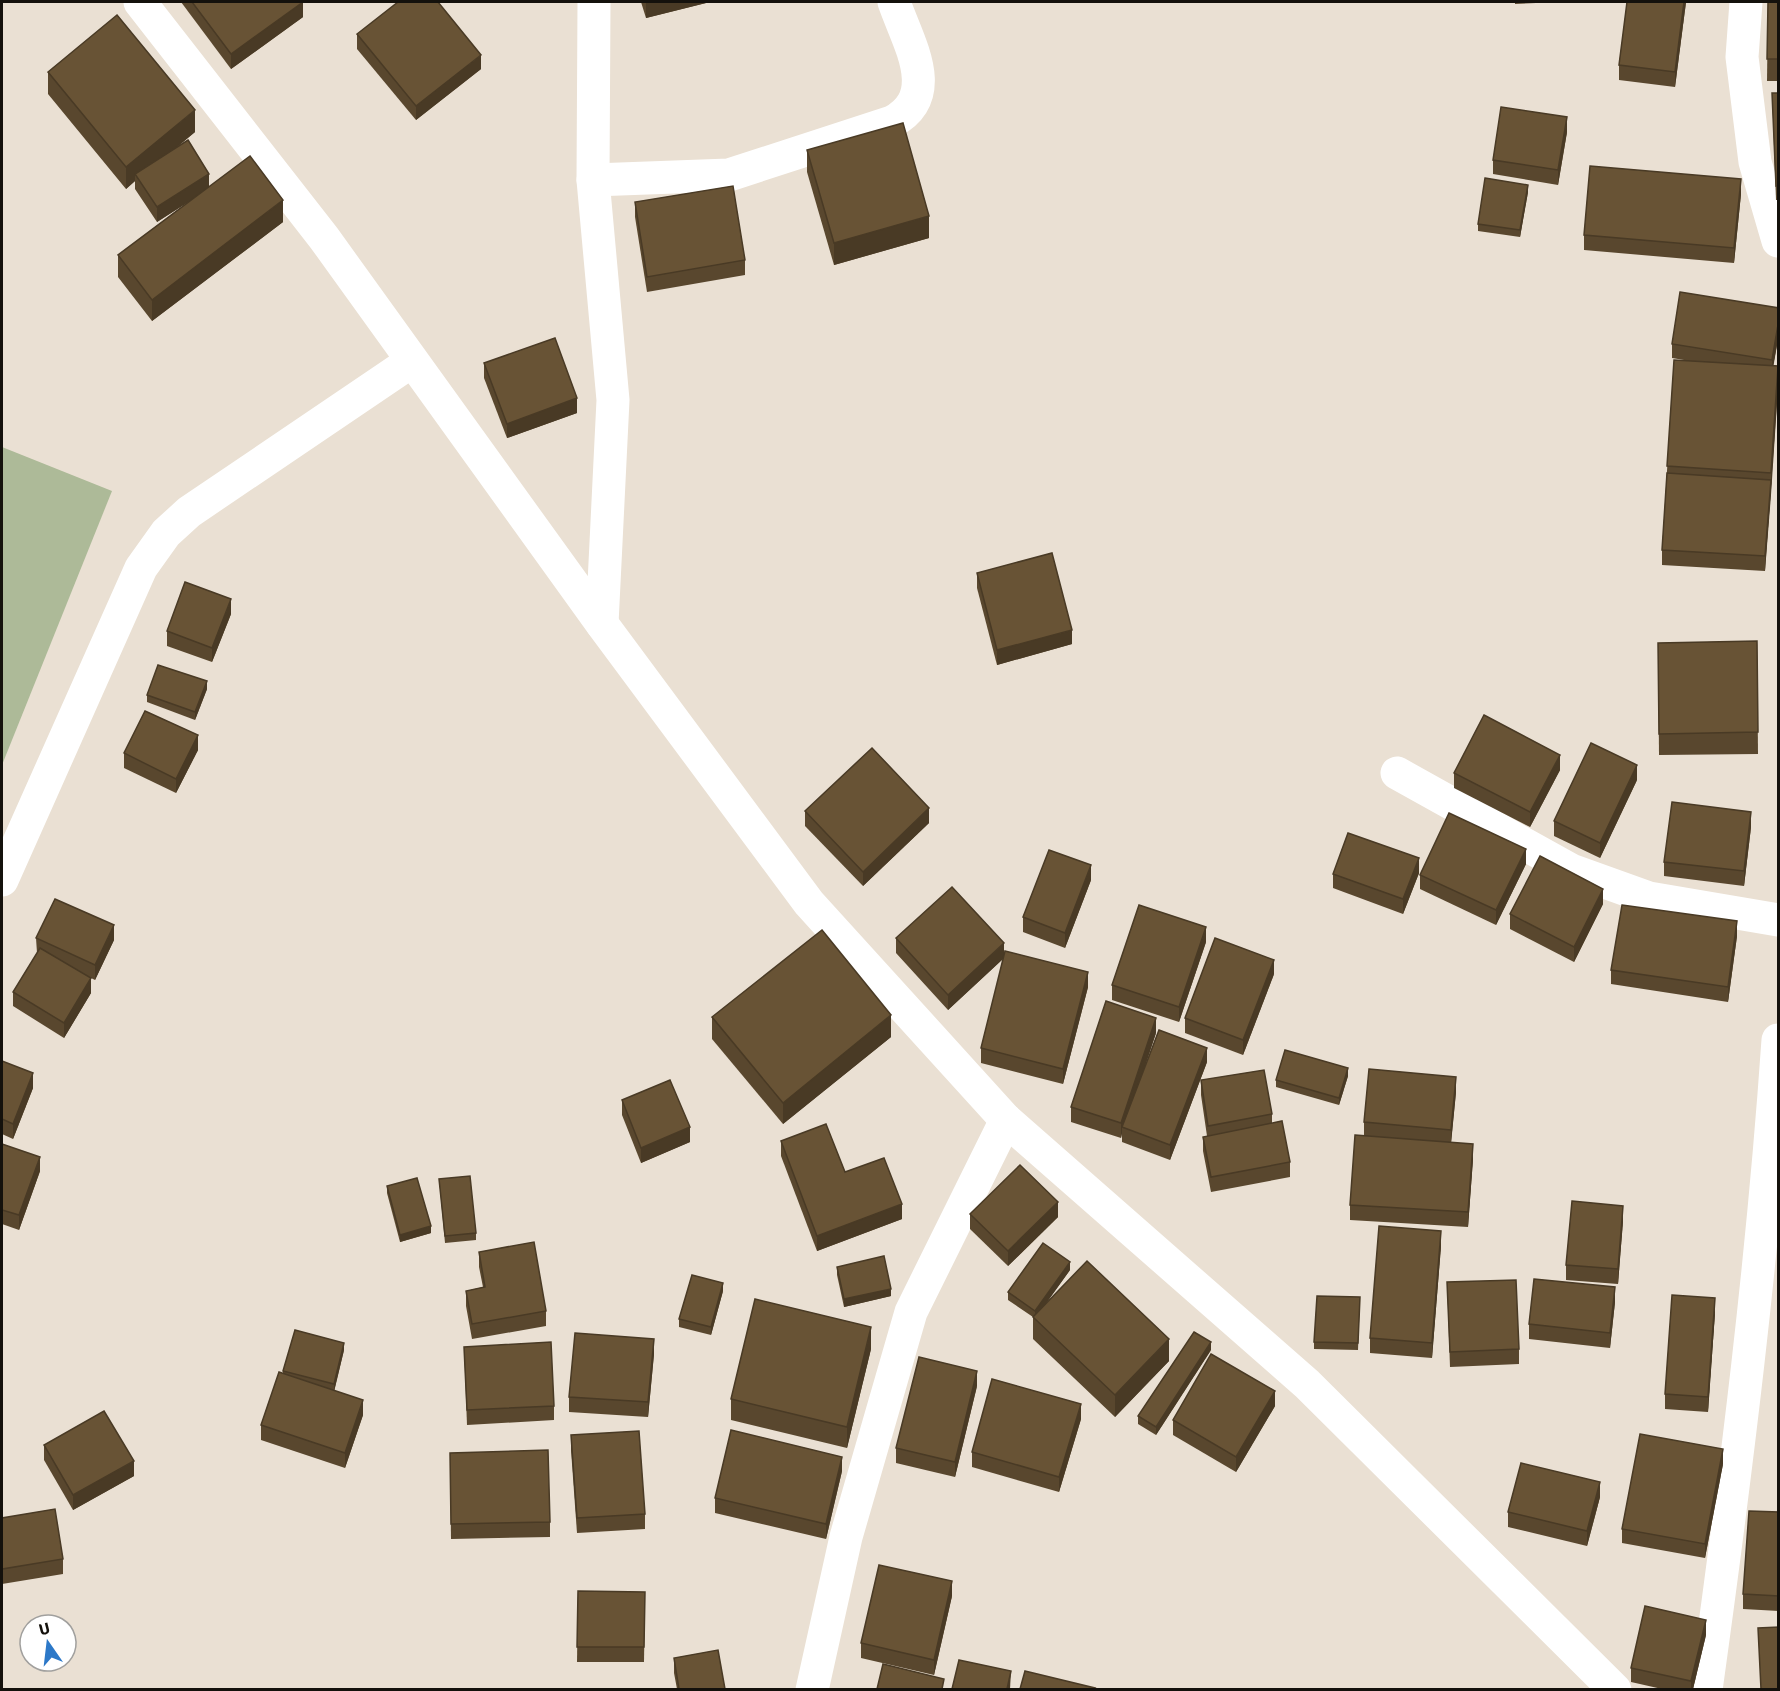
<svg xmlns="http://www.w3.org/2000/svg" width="1780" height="1691" font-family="Signika,sans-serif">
<rect width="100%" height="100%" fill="#eae0d3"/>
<path fill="#adba98" d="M2 447 112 491 2 765Z"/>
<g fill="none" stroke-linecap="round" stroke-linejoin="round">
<g stroke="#fff" stroke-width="33">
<path d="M140 2 324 238 602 624 809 903 1006 1120 1307 1384 1615 1690"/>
<path d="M594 2 593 180 613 400 602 624"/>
<path d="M1746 2 1742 57 1755 162 1778 241"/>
<path d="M593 180 729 175 892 122C942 95 908 43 894 2"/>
<path d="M1397 773 1571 870 1649 898 1778 920"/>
<path d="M2 880 141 568 166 533 189 512 412 361"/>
<path d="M812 1690 846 1537 911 1312 1006 1120"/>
<path d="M1706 1690C1736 1474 1763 1258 1778 1040"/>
</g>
</g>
<g fill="#59472e">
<path d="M181 2H303V17L231 69Z"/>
<path d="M641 2H710L646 18Z"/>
<path d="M1515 2H1560L1515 4Z"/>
<path d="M1627 2H1686L1675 87 1619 80V65Z"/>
<path d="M1768 2H1779V81H1767Z"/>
<path d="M357 34 481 69 416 120 357 49Z"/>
<path d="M48 72 195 132 176 148 209 187 283 222 152 321 118 277V255L191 200 157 222 135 189V181L126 189 48 94Z"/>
<path d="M1772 93H1779V200H1776Z"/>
<path d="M1567 132 1558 185 1493 174V160Z"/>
<path d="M807 150 929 238 834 265 807 172Z"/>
<path d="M1528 192 1520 237 1478 231V224Z"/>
<path d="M1741 194 1734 263 1584 250V235Z"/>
<path d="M635 202 745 260V275L647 292 635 217Z"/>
<path d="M1779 308V334L1773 366 1778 388 1765 571 1662 565V550L1674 360H1684L1672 358V344Z"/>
<path d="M484 363 577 413 507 438 484 378Z"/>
<path d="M977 573 1072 644 997 665 977 588Z"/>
<path d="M231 614 212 662 167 646V631Z"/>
<path d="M1757 641 1758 754 1659 755 1658 643Z"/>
<path d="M207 689 195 720 147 702V695Z"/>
<path d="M198 750 176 793 124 768V753Z"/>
<path d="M1560 770 1530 827 1454 788V773Z"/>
<path d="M1637 780 1600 858 1554 836V821Z"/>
<path d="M805 811 929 823 863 886 805 826Z"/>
<path d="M1751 827 1744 886 1664 876V862Z"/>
<path d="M1526 864 1496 925 1420 889V875Z"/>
<path d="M1419 873 1403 914 1333 888V874Z"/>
<path d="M1091 880 1065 948 1023 932V917Z"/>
<path d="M1603 904 1574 962 1510 929V914Z"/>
<path d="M1737 936 1728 1002 1611 984V970Z"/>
<path d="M36 938 114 940 95 980 91 978V993L64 1038 13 1006V992L37 953Z"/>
<path d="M896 938 1004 957 1088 987 1063 1084 981 1063V1048L1004 958 948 1010 896 953Z"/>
<path d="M1206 942 1179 1022 1112 1000V985Z"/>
<path d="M1274 974 1243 1055 1185 1033V1018Z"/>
<path d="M712 1017 891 1037 783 1124 712 1039Z"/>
<path d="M1156 1033 1140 1082 1207 1062 1170 1160 1122 1142V1133L1121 1138 1071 1122V1107Z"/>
<path d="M2 1061 33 1088 13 1139 2 1134Z"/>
<path d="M1348 1076 1339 1105 1276 1087V1080Z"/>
<path d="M1201 1080 1272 1114V1123L1290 1162V1177L1211 1192 1203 1151V1137L1207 1136 1201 1095Z"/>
<path d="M1456 1092 1451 1142 1473 1159 1468 1227 1350 1220V1205L1364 1136V1122Z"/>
<path d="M622 1100 690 1142 641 1163 622 1115Z"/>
<path d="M781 1141 902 1219 817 1251 781 1156Z"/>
<path d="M2 1144 40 1171 19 1230 2 1224Z"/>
<path d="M439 1179 476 1233V1240L445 1243Z"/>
<path d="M387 1186 431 1233 400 1242 387 1193Z"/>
<path d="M970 1214 1058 1217 1008 1266 970 1229Z"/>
<path d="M1623 1221 1618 1284 1566 1280V1265Z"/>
<path d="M1441 1246 1432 1358 1370 1353V1338Z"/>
<path d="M479 1252 546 1311V1326L472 1339 466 1306V1291L483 1287 479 1267Z"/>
<path d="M837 1267 891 1296 844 1307 837 1275Z"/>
<path d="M1070 1270 1046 1303 1169 1361 1115 1417 1033 1339V1317L1008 1300V1292Z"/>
<path d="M1447 1282 1519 1349V1364L1450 1367Z"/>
<path d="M723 1291 711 1335 679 1327V1319Z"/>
<path d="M1360 1297 1358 1350 1314 1349V1342Z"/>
<path d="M1615 1302 1610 1348 1529 1339V1324Z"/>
<path d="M1715 1313 1708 1412 1665 1409V1394Z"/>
<path d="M464 1347 554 1406V1420L467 1425Z"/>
<path d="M871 1349 847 1448 731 1420V1399Z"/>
<path d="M344 1350 334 1391 363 1415 345 1468 261 1440V1425L283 1374V1371Z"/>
<path d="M1211 1350 1156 1435 1138 1424V1416Z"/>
<path d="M654 1354 648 1417 569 1412V1397Z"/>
<path d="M977 1386 955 1477 896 1463V1448Z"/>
<path d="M1275 1406 1236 1472 1173 1435V1420Z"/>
<path d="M1081 1419 1059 1492 972 1467V1452Z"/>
<path d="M571 1435 645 1514V1529L577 1533 571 1450Z"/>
<path d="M44 1445 134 1476 73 1510 44 1460Z"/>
<path d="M450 1453 550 1522V1537L451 1539Z"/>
<path d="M1723 1464 1705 1558 1622 1543V1529Z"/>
<path d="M842 1471 826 1539 715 1513V1498Z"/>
<path d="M1600 1497 1587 1546 1508 1527V1512Z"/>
<path d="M1779 1512V1611L1743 1609V1594Z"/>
<path d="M2 1518 63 1559V1574L2 1584Z"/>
<path d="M578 1591 645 1592 644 1662H577Z"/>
<path d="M952 1596 934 1675 861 1658V1643Z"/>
<path d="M1706 1635 1693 1689H1662L1631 1682V1668Z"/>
<path d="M674 1658 725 1689H677L674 1673Z"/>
</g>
<g fill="#493a25">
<path d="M303 2V17L231 69V54Z"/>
<path d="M646 2H710L646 18Z"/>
<path d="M1684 2H1686L1675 87V72Z"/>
<path d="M481 55V69L416 120V106Z"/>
<path d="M195 110V132L138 179 135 174V181L126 189V167Z"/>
<path d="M1567 117V132L1558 185V170Z"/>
<path d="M209 174V189L157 222V207Z"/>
<path d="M1741 179V194L1734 263V248Z"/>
<path d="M1528 185V192L1520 237V230Z"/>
<path d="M283 200V222L152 321V300Z"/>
<path d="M929 216V238L834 265V243Z"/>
<path d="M1779 319V334L1772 374V360Z"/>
<path d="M1778 366V388L1771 495V473Z"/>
<path d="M577 398V413L507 438V424Z"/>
<path d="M1771 480V495L1765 571V556Z"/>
<path d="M231 599V614L212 662V648Z"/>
<path d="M1072 630V644L997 665V650Z"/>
<path d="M207 681V689L195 720V712Z"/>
<path d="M198 735V750L176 793V779Z"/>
<path d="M1560 755V770L1530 827V812Z"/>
<path d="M1637 765V780L1600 858V843Z"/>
<path d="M929 808V823L863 886V872Z"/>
<path d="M1751 812V827L1744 886V871Z"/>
<path d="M1526 849V864L1496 925V910Z"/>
<path d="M1419 858V873L1403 914V899Z"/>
<path d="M1091 865V880L1065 948V933Z"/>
<path d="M1603 889V904L1574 962V947Z"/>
<path d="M1737 921V936L1728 1002V987Z"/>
<path d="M114 925V940L95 980V965Z"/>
<path d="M1206 927V942L1179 1022V1007Z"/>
<path d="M1004 943V958L948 1010V995Z"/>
<path d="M1274 960V974L1243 1055V1040Z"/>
<path d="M1088 972V987L1063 1084V1069Z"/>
<path d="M91 978V993L64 1038V1023Z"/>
<path d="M891 1015V1037L783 1124V1103Z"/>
<path d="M1156 1018V1033L1124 1128 1122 1127V1133L1121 1138V1123Z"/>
<path d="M1207 1048V1062L1170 1160V1145Z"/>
<path d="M1348 1068V1076L1339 1105V1098Z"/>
<path d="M33 1073V1088L13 1139V1124Z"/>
<path d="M1456 1077V1092L1451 1144V1130Z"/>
<path d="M690 1127V1142L641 1163V1148Z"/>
<path d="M1473 1144V1159L1468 1227V1212Z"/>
<path d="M40 1157V1171L19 1230V1215Z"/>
<path d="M1058 1202V1217L1008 1266V1251Z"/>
<path d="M902 1204V1219L817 1251V1236Z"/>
<path d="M1623 1206V1221L1618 1284V1269Z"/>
<path d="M431 1226V1233L400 1242V1235Z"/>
<path d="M1441 1231V1246L1432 1358V1343Z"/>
<path d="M1070 1262V1270L1035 1319V1311Z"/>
<path d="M723 1283V1291L711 1335V1327Z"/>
<path d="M1615 1287V1302L1610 1348V1333Z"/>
<path d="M891 1289V1296L844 1307V1299Z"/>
<path d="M1715 1298V1313L1708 1412V1397Z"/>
<path d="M871 1327V1349L847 1448V1427Z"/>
<path d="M654 1339V1354L648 1417V1402Z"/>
<path d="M1169 1339V1361L1115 1417V1395Z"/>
<path d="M1211 1342V1350L1156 1435V1427Z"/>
<path d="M344 1343V1350L334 1392V1384Z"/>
<path d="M977 1371V1386L955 1477V1462Z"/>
<path d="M1275 1391V1406L1236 1472V1457Z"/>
<path d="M363 1400V1415L345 1468V1453Z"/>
<path d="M1081 1404V1419L1059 1492V1477Z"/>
<path d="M1723 1449V1464L1705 1558V1544Z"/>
<path d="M842 1457V1471L826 1539V1524Z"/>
<path d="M134 1461V1476L73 1510V1495Z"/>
<path d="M1600 1482V1497L1587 1546V1531Z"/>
<path d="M952 1581V1596L934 1675V1660Z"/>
<path d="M1706 1620V1635L1693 1689H1691V1681Z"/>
<path d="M1011 1671 1010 1689H1007Z"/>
</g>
<g fill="#685335" stroke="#493a25" stroke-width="1.5">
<path d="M192 2H303L231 54Z"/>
<path d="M398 2H438L481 55 416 106 357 34Z"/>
<path d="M1627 2H1684L1675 72 1619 65Z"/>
<path d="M1768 2H1779V59H1767Z"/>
<path d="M117 15 195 110 126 167 48 72Z"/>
<path d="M1772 93H1779V185L1776 186Z"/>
<path d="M1501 107 1567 117 1558 170 1493 160Z"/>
<path d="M903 123 929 216 834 243 807 150Z"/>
<path d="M188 140 209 174 157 207 135 174Z"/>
<path d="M250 156 283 200 152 300 118 255Z"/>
<path d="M1590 166 1741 179 1734 248 1584 235Z"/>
<path d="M1485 178 1528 185 1520 230 1478 224Z"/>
<path d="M733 186 745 260 647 277 635 202Z"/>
<path d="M1680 292 1779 308V319L1772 360 1672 344Z"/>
<path d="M555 338 577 398 507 424 484 363Z"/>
<path d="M1674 360 1778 366 1771 473 1667 466Z"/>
<path d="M1667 473 1771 480 1765 556 1662 550Z"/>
<path d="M1052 553 1072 630 997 650 977 573Z"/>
<path d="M185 582 231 599 212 648 167 631Z"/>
<path d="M1757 641 1758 732 1659 734 1658 643Z"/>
<path d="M158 665 207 681 195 712 147 695Z"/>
<path d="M145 711 198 735 176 779 124 753Z"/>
<path d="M1484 715 1560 755 1530 812 1454 773Z"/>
<path d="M1591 743 1637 765 1600 843 1554 821Z"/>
<path d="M872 748 929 808 863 872 805 811Z"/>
<path d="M1672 802 1751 812 1744 871 1664 862Z"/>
<path d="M1449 813 1526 849 1496 910 1420 875Z"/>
<path d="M1348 833 1419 858 1403 899 1333 874Z"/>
<path d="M1049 850 1091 865 1065 933 1023 917Z"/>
<path d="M1540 856 1603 889 1574 947 1510 914Z"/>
<path d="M952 887 1004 943 948 995 896 938Z"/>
<path d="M55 899 114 925 95 965 36 938Z"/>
<path d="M1139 905 1206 927 1179 1007 1112 985Z"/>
<path d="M1622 905 1737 921 1728 987 1611 970Z"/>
<path d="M822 930 891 1015 783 1103 712 1017Z"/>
<path d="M1215 938 1274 960 1243 1040 1185 1018Z"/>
<path d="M40 948 91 978 64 1023 13 992Z"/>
<path d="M1005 951 1088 972 1063 1069 981 1048Z"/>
<path d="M1106 1001 1156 1018 1121 1123 1071 1107Z"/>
<path d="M1159 1030 1207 1048 1170 1145 1122 1127Z"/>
<path d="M1285 1050 1348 1068 1339 1098 1276 1080Z"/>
<path d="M2 1061 33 1073 13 1124 2 1119Z"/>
<path d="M1369 1069 1456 1077 1451 1130 1364 1122Z"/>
<path d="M1264 1070 1272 1114 1208 1126 1201 1080Z"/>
<path d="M670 1080 690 1127 641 1148 622 1100Z"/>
<path d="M1282 1121 1290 1162 1211 1177 1203 1137Z"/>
<path d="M826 1124 845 1172 884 1158 902 1204 817 1236 781 1141Z"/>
<path d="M1355 1135 1473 1144 1468 1212 1350 1205Z"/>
<path d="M2 1144 40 1157 19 1215 2 1210Z"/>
<path d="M1020 1165 1058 1202 1008 1251 970 1214Z"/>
<path d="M470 1176 476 1233 445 1236 439 1179Z"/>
<path d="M417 1178 431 1226 400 1235 387 1186Z"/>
<path d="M1572 1201 1623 1206 1618 1269 1566 1265Z"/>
<path d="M1379 1226 1441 1231 1432 1343 1370 1338Z"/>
<path d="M534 1242 546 1311 472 1324 466 1291 485 1287 479 1252Z"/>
<path d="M1043 1243 1070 1262 1035 1311 1008 1292Z"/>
<path d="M884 1256 891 1289 844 1299 837 1267Z"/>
<path d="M1087 1261 1169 1339 1115 1395 1033 1317Z"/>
<path d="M692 1275 723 1283 711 1327 679 1319Z"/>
<path d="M1534 1279 1615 1287 1610 1333 1529 1324Z"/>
<path d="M1516 1280 1519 1349 1450 1352 1447 1282Z"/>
<path d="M1672 1295 1715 1298 1708 1397 1665 1394Z"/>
<path d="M1317 1296 1360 1297 1358 1343 1314 1342Z"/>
<path d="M755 1299 871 1327 847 1427 731 1399Z"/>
<path d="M295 1330 344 1343 334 1384 283 1371Z"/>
<path d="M1194 1332 1211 1342 1156 1427 1138 1416Z"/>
<path d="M575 1333 654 1339 648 1402 569 1397Z"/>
<path d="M551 1342 554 1406 467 1410 464 1347Z"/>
<path d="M1211 1354 1275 1391 1236 1457 1173 1420Z"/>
<path d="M919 1357 977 1371 955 1462 896 1448Z"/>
<path d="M279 1372 363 1400 345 1453 261 1425Z"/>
<path d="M992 1379 1081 1404 1059 1477 972 1452Z"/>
<path d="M104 1411 134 1461 73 1495 44 1445Z"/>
<path d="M731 1430 842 1457 826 1524 715 1498Z"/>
<path d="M639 1431 645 1514 577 1518 571 1435Z"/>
<path d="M1640 1434 1723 1449 1705 1544 1622 1529Z"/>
<path d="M548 1450 550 1522 451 1524 450 1453Z"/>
<path d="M1521 1463 1600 1482 1587 1531 1508 1512Z"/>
<path d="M55 1509 63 1559 2 1569V1518Z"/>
<path d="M1749 1511 1779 1512V1596L1743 1594Z"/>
<path d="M879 1565 952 1581 934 1660 861 1643Z"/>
<path d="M578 1591 645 1592 644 1647H577Z"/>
<path d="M1645 1606 1706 1620 1691 1681 1631 1668Z"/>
<path d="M1779 1627V1689H1761L1758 1628Z"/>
<path d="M718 1650 725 1689H679L674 1658Z"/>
<path d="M959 1660 1011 1671 1007 1689H952Z"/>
<path d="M883 1664 944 1679 942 1689H877Z"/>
<path d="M1025 1671 1095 1688 1094 1689H1020Z"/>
</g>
<rect width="1780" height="1691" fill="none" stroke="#14110c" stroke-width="6"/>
<g transform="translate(48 1643) rotate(346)"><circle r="28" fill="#ffffff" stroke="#a1a09e" stroke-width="1.5"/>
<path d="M0-4.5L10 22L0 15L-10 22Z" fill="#2c78c8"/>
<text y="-9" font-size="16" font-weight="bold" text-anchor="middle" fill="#14110c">U</text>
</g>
</svg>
